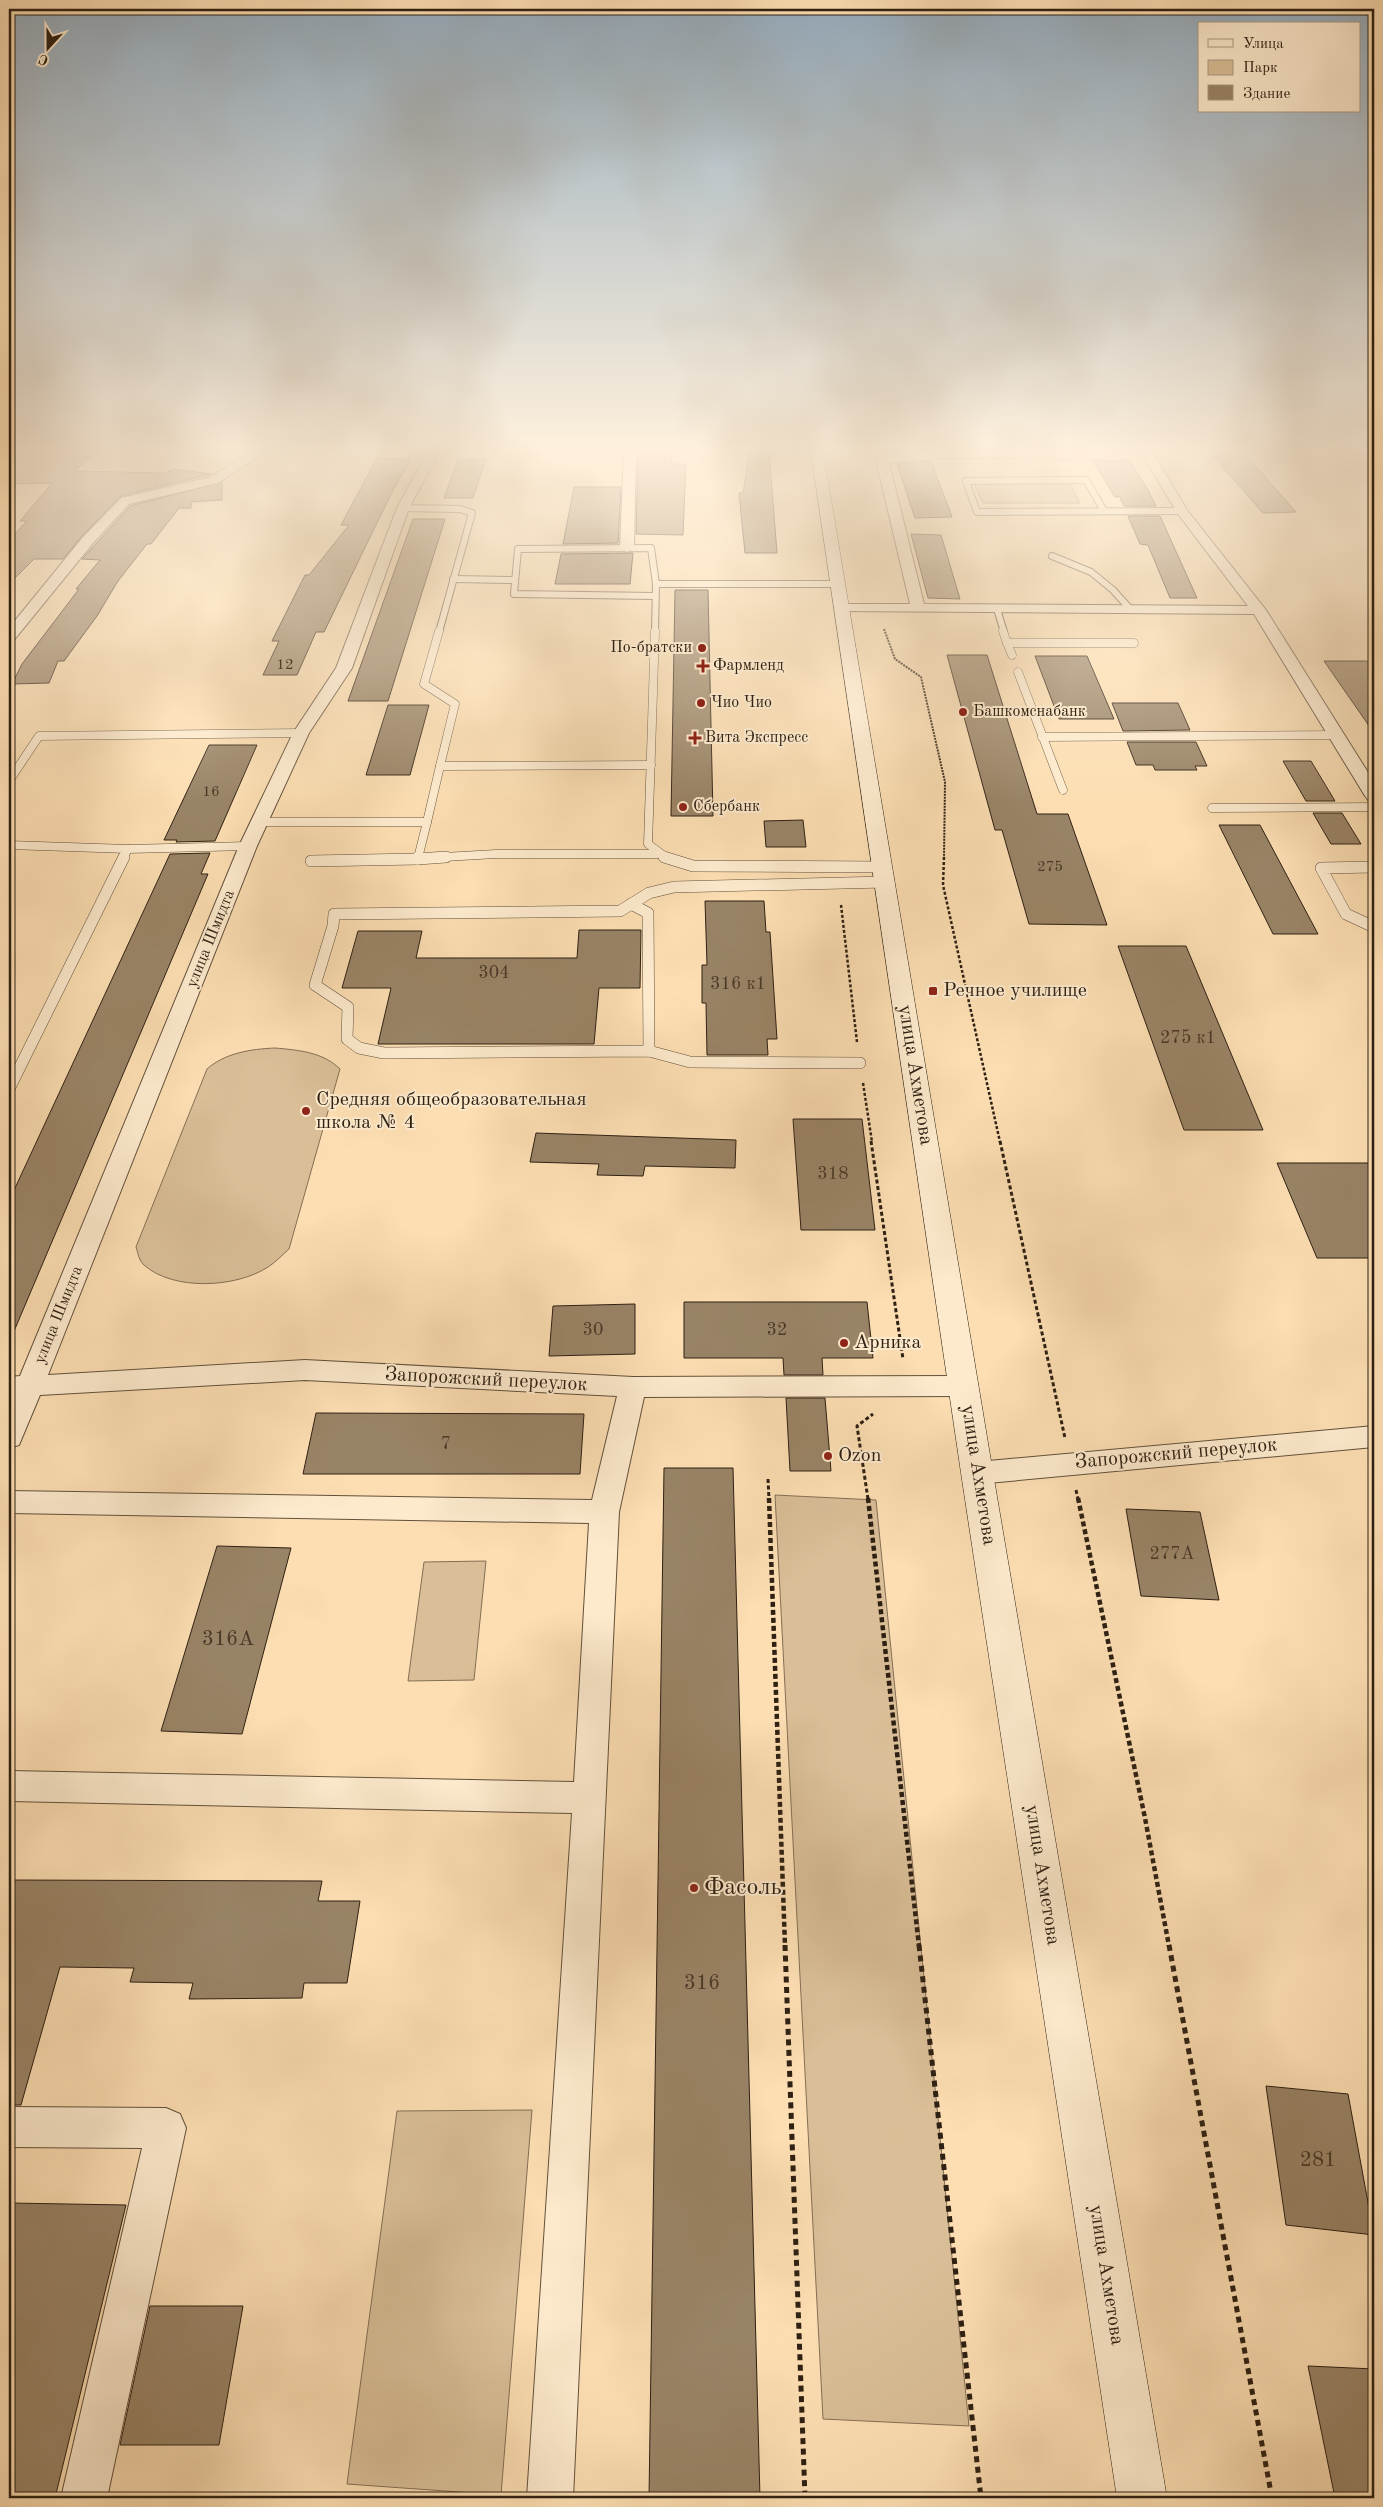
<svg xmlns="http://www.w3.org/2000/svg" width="1383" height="2507" font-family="'Old Standard TT',serif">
<rect width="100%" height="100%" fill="#fcdeb2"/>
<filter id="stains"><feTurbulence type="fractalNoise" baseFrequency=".004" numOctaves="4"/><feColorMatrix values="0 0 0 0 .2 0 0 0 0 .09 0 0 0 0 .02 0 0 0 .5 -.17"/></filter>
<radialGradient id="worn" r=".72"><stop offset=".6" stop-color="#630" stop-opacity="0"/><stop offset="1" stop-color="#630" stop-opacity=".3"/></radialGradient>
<g fill="#d9be97" stroke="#846f55">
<path d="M974 483H1069L1080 503H983Z"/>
<path d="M275 1048C298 1050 323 1052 340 1069L289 1249C282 1255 276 1262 268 1267 236 1288 173 1291 144 1265 139 1261 138 1253 136 1247L207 1069C225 1053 251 1049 275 1048Z"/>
<path d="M775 1495 876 1500 969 2426 823 2419Z"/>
<path d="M486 1561 474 1680 408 1681 424 1562Z"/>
<path d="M532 2110 501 2495 347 2484 397 2111Z"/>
</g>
<g fill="#998366" stroke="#2e2013">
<path d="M20 451H51L49 455 91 457 74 471 166 473 173 469 211 474 121 496 82 536 63 559H34L9 584V540L27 521H20L52 483 9 484V472Z"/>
<path d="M750 451H769L777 553H745L739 493H743Z"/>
<path d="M671 454 672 464H686L683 535 636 534 638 455Z"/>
<path d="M1246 455 1296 512 1263 513 1213 456Z"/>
<path d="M377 458 411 459 393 490 324 632H316L297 675H263L279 641H272L305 575H309L349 525H341Z"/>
<path d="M458 459H486L473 498H444Z"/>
<path d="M1129 460 1148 490 1156 506H1124L1120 497H1115L1093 461Z"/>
<path d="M931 461 952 517 915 518 897 464Z"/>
<path d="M222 482V500L191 502V508H179L151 544H147L118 581 97 616 64 661H58L49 683 12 684 22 664 79 589H76L100 560 82 559 130 506Z"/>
<path d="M574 487H621L618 543 563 544Z"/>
<path d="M1128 516H1160L1197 598H1170L1148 545 1140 544Z"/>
<path d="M413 519H445L388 701H348Z"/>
<path d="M911 534 941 535 960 599 928 598Z"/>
<path d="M633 553 630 584H555L561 554Z"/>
<path d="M675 590H708L713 816H671Z"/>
<path d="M947 655H987L1037 814H1068L1107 925 1029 924 1002 830H995Z"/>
<path d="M1035 656H1087L1114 719H1059Z"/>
<path d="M1324 661H1367L1374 671V733Z"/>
<path d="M1112 703H1178L1190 730 1123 731Z"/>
<path d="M388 705H429L410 775H366Z"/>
<path d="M1127 742H1196L1207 766H1195L1197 770H1155L1153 765H1136Z"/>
<path d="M209 745H257L215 841 176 842 177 840H164Z"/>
<path d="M1283 761H1311L1335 801H1306Z"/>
<path d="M1313 813H1342L1361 844H1331Z"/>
<path d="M803 820 806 847H766L764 821Z"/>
<path d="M1219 825H1260L1318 934H1273Z"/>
<path d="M210 853 201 874H208L9 1343V1201L170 854Z"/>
<path d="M705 901H764L766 932H770L777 1039H767L768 1055H707L706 1003H702V965H707Z"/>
<path d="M579 930H641L640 988H599L594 1044H378L391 988H342L358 931H422L416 958H577Z"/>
<path d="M1118 946H1186L1263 1130H1184Z"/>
<path d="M793 1119H862L875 1230H801Z"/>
<path d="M536 1133 736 1140 735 1168 645 1166 643 1176 597 1175 599 1164 530 1162Z"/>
<path d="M1277 1163H1374V1258H1317Z"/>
<path d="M684 1302H867L873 1358H822L823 1375H784L783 1358H684Z"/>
<path d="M635 1304V1354L549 1356 553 1306Z"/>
<path d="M786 1398H825L831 1471H790Z"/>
<path d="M316 1413 584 1414 580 1474H303Z"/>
<path d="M664 1468H733L760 2498H649Z"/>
<path d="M1126 1509 1200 1512 1219 1600 1141 1596Z"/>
<path d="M217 1546 291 1548 242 1734 161 1731Z"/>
<path d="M9 1880 322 1881 318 1901H360L347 1983H304L302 1998 189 1999 193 1983 130 1982 134 1968 60 1967 21 2105H9Z"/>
<path d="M1266 2086 1348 2094 1374 2235 1286 2225Z"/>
<path d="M9 2203 126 2205 55 2498H9Z"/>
<path d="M150 2306H243L219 2445H120Z"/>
<path d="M1308 2366 1374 2369V2498H1335Z"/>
</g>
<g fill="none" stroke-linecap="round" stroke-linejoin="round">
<defs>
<g id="service-far2">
<path d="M253 456 262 451"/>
<path d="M403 508 460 509 472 513 439 632"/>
<path d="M1104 511 1086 480 966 481 977 512 1182 511"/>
<path d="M1052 556 1091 572 1113 590 1131 610"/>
<path d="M453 579 515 580"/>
<path d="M655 596 514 594 518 549 651 548 656 584"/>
<path d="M997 609 1004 632"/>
<path d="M655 632 656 584H839"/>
</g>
<g id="service-far1">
<path d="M439 631 424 684 455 704 440 766"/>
<path d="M655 631 648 844 667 858"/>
<path d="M1003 631 1007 643H1134"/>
<path d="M1007 643 1012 655"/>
<path d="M1018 672 1063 790"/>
<path d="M1042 737 1336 735"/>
<path d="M9 781 39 736 301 733"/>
<path d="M1212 808 1374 807"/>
<path d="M261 822H427L440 766 651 765"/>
<path d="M9 845 128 849 248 846"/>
<path d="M123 858 128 849"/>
<path d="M418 858 427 822"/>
<path d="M426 858 496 854H657"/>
</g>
<g id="service">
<path d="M418 857V859L446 857"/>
<path d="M664 857 693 866 884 867"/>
<path d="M311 861 418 859"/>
<path d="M1374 867 1321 868 1346 914 1374 927"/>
<path d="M631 904 648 913 649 1051"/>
<path d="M860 1063 690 1062 649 1051 384 1053 359 1048 347 1039 348 1007 315 985 333 926 334 914 620 911 649 893 674 887 885 882"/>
<path d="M9 1089 124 857"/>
</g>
<g id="minor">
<path d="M244 451H256L259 456 218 483 129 504 93 543 14 640 9 641V628L83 537 121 498 210 477 246 455Z"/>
<path d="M428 451H440L409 508 352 668 309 733 257 846 48 1375 305 1360 633 1377 963 1376 973 1379 977 1386 973 1393 963 1396 644 1397 619 1512 573 2498H527L572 1813 9 1801V1771L574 1782 589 1523 9 1513V1491L592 1500 617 1396 305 1380 40 1395 19 1445 9 1448V1405L12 1397H9V1377L20 1376 239 846 293 733 336 668 397 508Z"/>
<path d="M624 451H636L634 548 627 552 620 548Z"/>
<path d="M925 451H1101L1107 455 1101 459 942 458 889 463 924 604 1248 606 1178 514 1140 451H1152L1187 510 1266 610 1374 782V801L1368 800 1365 796 1254 614 837 611 835 608 842 604H910L876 460 882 456Z"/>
<path d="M1374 1426V1447L977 1484 967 1481 963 1473 967 1465 977 1462Z"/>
<path d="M9 2107 166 2108 180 2114 186 2128 107 2498H61L142 2148 9 2147Z"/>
</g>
<path id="secondary" d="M811 451H823L993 1473 1167 2498H1117L961 1473Z"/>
</defs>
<use href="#service-far2" stroke="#62503b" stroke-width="8"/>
<use href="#service-far1" stroke="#62503b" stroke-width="9"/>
<use href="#service" stroke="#62503b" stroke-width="12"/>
<use href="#minor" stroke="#62503b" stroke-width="2"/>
<use href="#secondary" stroke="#2e2013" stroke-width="1"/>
<path stroke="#2e2013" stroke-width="2" stroke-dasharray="2 1" stroke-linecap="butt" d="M884 629 895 659 921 677 945 782 944 858"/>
<g stroke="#2e2013" stroke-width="2.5" stroke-dasharray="3 2" stroke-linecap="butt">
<path d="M944 857 943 885 1000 1142"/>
<path d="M841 905 857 1042"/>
<path d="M863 1083 872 1142"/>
</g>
<g stroke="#2e2013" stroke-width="3" stroke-dasharray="4 2.5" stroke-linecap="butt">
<path d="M871 1141 903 1359"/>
<path d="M1000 1141 1065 1438"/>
<path d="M768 1479 769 1499"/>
<path d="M1076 1490 1078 1499"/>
<path d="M868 1499 857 1426 873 1414"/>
</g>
<g stroke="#2e2013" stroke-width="4.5" stroke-dasharray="5 3" stroke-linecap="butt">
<path d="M769 1498 785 1946"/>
<path d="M868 1498 919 1946"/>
<path d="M1078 1498 1145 1818 1169 1946"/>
</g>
<g stroke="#2e2013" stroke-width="5" stroke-dasharray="6 4.5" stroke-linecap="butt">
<path d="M785 1945 805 2498"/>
<path d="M919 1945 981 2498"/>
<path d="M1169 1945 1272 2498"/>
</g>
<use href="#service-far2" stroke="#fdeacd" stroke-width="6"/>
<use href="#service-far1" stroke="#fdeacd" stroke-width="8"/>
<use href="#service" stroke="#fdeacd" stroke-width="11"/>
<use href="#minor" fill="#fdeacd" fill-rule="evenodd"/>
<use href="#secondary" fill="#fdeacd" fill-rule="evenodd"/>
</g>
<linearGradient id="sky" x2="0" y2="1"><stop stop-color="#94abbd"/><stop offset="0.56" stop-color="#fef0dc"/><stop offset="1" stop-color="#fef0dc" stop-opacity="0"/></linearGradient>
<rect width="1383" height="802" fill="url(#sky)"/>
<g fill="#8f2418" stroke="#fdeacd" stroke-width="2">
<circle cx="702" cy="648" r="5"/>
<path d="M700.5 658.5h5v5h5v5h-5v5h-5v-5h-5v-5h5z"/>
<circle cx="701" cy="703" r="5"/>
<circle cx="963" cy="712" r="5"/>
<path d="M692.5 730.5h5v5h5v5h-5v5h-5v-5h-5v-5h5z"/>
<circle cx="683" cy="807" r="5"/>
<rect x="928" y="986" width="10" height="10" rx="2.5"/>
<circle cx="306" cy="1111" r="5"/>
<circle cx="844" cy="1343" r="5"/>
<circle cx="828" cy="1456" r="5"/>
<circle cx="694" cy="1888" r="5"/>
</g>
<g text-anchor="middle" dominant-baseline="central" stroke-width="4" stroke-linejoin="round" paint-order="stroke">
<g font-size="15" fill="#493928">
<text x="285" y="665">12</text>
<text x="211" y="792">16</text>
<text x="1050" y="867">275</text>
</g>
<g font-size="16" fill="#2e2013" stroke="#fdeacd" text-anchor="start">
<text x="692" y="648" text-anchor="end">По-братски</text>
<text x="713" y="666">Фармленд</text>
<text x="711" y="703">Чио Чио</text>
<text x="973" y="712">Башкомснабанк</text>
<text x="705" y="738">Вита Экспресс</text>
<text x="693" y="807">Сбербанк</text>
</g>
<g font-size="16" fill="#2e2013" stroke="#fdeacd">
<text transform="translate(211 939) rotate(-68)">улица Шмидта</text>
<text transform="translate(59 1315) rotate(-68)">улица Шмидта</text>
</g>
<g font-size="18" fill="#493928">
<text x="494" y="973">304</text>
<text x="738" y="984">316 к1</text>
<text x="1188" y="1038">275 к1</text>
<text x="833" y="1174">318</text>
<text x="593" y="1330">30</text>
<text x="777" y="1330">32</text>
<text x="446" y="1444">7</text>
<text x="1172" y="1554">277А</text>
</g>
<g font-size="20" fill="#2e2013" stroke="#fdeacd" text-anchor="start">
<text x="943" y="991">Речное училище</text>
<text x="316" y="1100">Средняя общеобразовательная<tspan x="316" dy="23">школа № 4</tspan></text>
<text x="854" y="1343">Арника</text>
<text x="838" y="1456">Ozon</text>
</g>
<g font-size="20" fill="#2e2013" stroke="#fdeacd">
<text transform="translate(915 1075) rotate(81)">улица Ахметова</text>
<text transform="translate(486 1380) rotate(3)">Запорожский переулок</text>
<text transform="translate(1176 1454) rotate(-5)">Запорожский переулок</text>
<text transform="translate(978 1475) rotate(81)">улица Ахметова</text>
<text transform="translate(1042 1875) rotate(81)">улица Ахметова</text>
<text transform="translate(1106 2275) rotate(81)">улица Ахметова</text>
</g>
<g font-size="21" fill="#493928">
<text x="228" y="1639">316А</text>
<text x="702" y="1983">316</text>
<text x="1318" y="2160">281</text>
</g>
<g font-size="24" fill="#2e2013" stroke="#fdeacd" text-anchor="start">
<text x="704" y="1888">Фасоль</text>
</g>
</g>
<rect width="1383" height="2507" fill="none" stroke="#fcdeb2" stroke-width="30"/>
<rect x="10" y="10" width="1363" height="2487" fill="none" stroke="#2e2013" stroke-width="2.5"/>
<rect x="15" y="15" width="1353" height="2477" fill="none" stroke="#2e2013"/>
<rect x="1198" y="22" width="162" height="90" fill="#fdeacd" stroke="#aa9983"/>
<rect x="1208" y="39" width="25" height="8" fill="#fdeacd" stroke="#aa9983"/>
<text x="1243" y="48" font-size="15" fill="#2e2013">Улица</text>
<rect x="1208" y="60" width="25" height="15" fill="#d9be97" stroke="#aa9983"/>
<text x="1243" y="72" font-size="15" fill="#2e2013">Парк</text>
<rect x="1208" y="85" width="25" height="15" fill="#998366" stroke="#aa9983"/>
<text x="1243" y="98" font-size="15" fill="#2e2013">Здание</text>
<g transform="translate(48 48) rotate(201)" stroke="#fdeacd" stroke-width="4" paint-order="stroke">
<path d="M0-4L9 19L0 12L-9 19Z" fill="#2e2013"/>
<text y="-8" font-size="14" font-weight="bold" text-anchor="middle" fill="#2e2013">С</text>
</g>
<rect width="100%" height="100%" filter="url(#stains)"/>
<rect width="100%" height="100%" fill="url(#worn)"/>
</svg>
